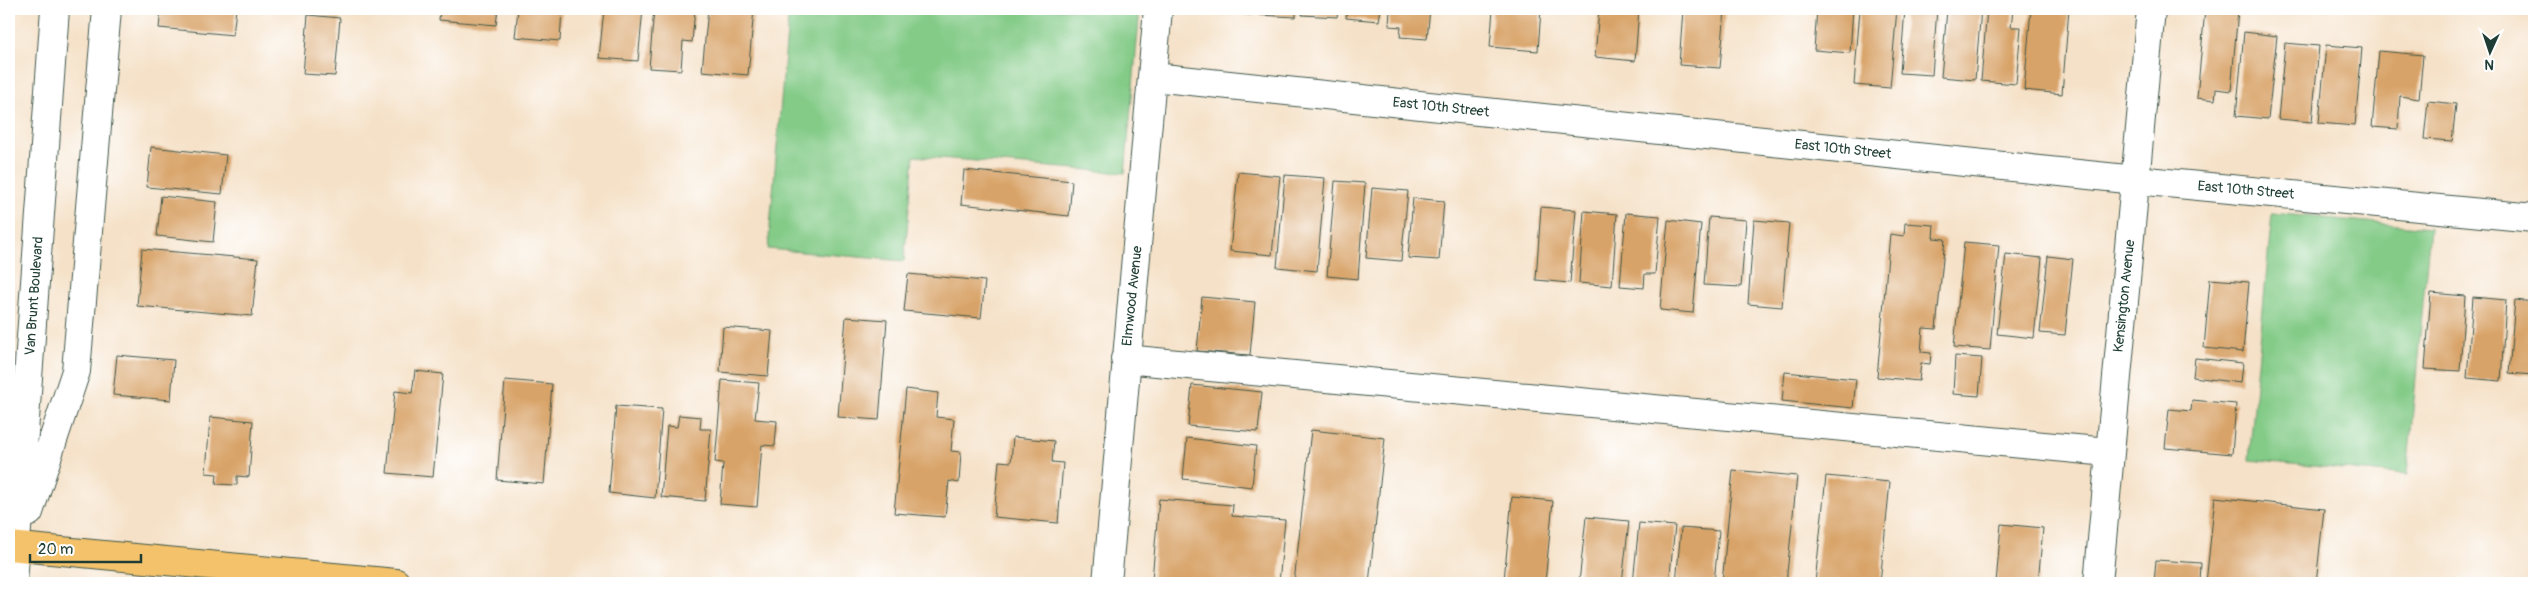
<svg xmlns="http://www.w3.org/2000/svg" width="2543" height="592" font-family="Pangolin,sans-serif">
<rect width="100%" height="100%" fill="#fff"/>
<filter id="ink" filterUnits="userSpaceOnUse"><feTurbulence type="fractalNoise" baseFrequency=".02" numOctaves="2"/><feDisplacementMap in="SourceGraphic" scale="10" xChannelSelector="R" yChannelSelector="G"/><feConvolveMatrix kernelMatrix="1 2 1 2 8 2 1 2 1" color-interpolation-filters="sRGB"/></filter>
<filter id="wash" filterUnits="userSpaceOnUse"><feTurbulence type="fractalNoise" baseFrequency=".0096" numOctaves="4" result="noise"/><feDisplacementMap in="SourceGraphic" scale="20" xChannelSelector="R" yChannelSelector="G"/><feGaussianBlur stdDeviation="1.12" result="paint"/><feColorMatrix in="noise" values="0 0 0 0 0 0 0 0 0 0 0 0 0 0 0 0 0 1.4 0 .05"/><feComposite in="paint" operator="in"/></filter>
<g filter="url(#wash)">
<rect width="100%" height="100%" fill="#f5e1c7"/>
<g fill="#83cb87" stroke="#51845e">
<path d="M789 9H1140L1125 173 914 156 904 261 768 249Z"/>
<path d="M2272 213 2430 228 2407 475 2249 460Z"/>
</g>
<g id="blocks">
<g fill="#d8a367">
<path d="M161 9H236L233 35 159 28Z"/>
<path d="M440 9H498L496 25 439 20Z"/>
<path d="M518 9H562L560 41 515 37Z"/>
<path d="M604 9H643L638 61 599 58Z"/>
<path d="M654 9H695L692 42 683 41 681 70 649 68Z"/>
<path d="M708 9H754L748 75 702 71Z"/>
<path d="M1211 9H1252L1251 15 1211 12Z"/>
<path d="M1259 9H1296V17L1259 15Z"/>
<path d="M1302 9H1338L1337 17 1302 15Z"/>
<path d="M1347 9H1381L1379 21 1346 18Z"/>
<path d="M1390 9H1430L1427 39 1400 37 1401 27 1389 26Z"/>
<path d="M1493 9H1541L1538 51 1490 47Z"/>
<path d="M1599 9H1639L1635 61 1595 57Z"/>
<path d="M1683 9H1725L1720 68 1679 65Z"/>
<path d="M1817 9H1853L1850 53 1814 50Z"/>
<path d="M1860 9H1897L1890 88 1854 85Z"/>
<path d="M1905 9H1937L1932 75 1900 73Z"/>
<path d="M1957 9H1981L1975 80 1941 77 1947 10 1957 11Z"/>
<path d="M1987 9H2013L2011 27H2021L2016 84 1981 81Z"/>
<path d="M2031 9H2069L2062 94 2024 90Z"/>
<path d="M2205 9 2238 10 2231 91 2216 89 2215 100 2197 98Z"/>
<path d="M308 15 340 18 335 76 303 74Z"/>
<path d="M2244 32 2277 36 2268 119 2236 116Z"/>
<path d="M2285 43 2319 46 2312 122 2278 119Z"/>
<path d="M2326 45 2362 48 2355 126 2319 123Z"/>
<path d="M2379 51 2423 55 2419 99 2400 96 2398 129 2372 127Z"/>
<path d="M2428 101 2456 104 2452 141 2424 139Z"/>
<path d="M151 147 226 155 222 194 147 187Z"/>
<path d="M964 170 1072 181 1069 216 961 204Z"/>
<path d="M1238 172 1280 176 1272 255 1230 251Z"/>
<path d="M1285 175 1325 178 1317 271 1277 267Z"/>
<path d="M1335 181 1365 183 1358 279 1327 276Z"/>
<path d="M1372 188 1408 191 1401 261 1366 258Z"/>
<path d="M161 196 217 202 213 242 157 236Z"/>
<path d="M1413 198 1444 201 1439 260 1408 258Z"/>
<path d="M1541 207 1576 210 1570 283 1536 280Z"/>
<path d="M1584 211 1617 214 1612 286 1579 283Z"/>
<path d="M1626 213 1660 216 1655 274H1645L1644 288 1620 286Z"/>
<path d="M1709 217 1746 220 1741 287 1704 285Z"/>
<path d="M1668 220 1701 224 1693 313 1660 310Z"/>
<path d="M1754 220 1789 223 1782 307 1748 304Z"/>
<path d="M1905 223 1934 225 1933 238 1945 239 1936 329 1923 328 1921 352 1931 353 1930 364 1921 363 1919 381 1877 377 1890 234 1904 236Z"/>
<path d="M1964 242 1999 245 1990 350 1954 347Z"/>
<path d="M142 249 258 259 252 316 137 306Z"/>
<path d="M2006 254 2042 258 2034 338 1997 334Z"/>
<path d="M2048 256 2073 259 2065 335 2040 333Z"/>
<path d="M908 274 985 281 981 318 904 311Z"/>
<path d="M2210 279 2249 282 2243 352 2204 348Z"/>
<path d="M2431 293 2465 296 2460 371 2425 369Z"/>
<path d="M1202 297 1255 302 1250 355 1197 351Z"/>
<path d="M2473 297 2506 300 2501 381 2467 378Z"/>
<path d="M2515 300 2534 302V375L2509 373Z"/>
<path d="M846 317 887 320 879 420 838 417Z"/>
<path d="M723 327 772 331 768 376 720 372Z"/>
<path d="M117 355 174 360 171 400 113 395Z"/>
<path d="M1955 356 1982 358 1979 396 1953 394Z"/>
<path d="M2195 358 2243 363 2241 383 2193 377Z"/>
<path d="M415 371 443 374 433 477 387 473 395 391 412 393Z"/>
<path d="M1785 372 1856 379 1853 408 1782 401Z"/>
<path d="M505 380 552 384 544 484 497 480Z"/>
<path d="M722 380 759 383 755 419 777 421 775 446 762 445 757 507 720 504 723 463 715 462Z"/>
<path d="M1192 385 1262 392 1258 432 1188 426Z"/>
<path d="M906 389 938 393 936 417 954 419 951 451 961 452 959 483 949 481 945 517 894 513Z"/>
<path d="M2192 400 2236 404 2232 454 2165 448 2169 409 2191 411Z"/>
<path d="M616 406 662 409 655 498 609 493Z"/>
<path d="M679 415 701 417 700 429H711L705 501 661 497 667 426 677 427Z"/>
<path d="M210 417 253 421 249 477 237 476V485L216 484 217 474 206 473Z"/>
<path d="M1311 430 1385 438 1369 583H1294Z"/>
<path d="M1013 437 1054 441 1052 462 1063 463 1058 523 994 517 999 461 1011 462Z"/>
<path d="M1187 438 1256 446 1252 487 1183 479Z"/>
<path d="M1733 470 1797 476 1786 583H1722Z"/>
<path d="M1826 476 1890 482 1880 583H1815Z"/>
<path d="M1512 497 1553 501 1545 583 1504 580Z"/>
<path d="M2215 497 2324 509 2316 583H2206Z"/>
<path d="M1159 499 1233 505 1232 516 1285 520 1279 583H1154L1152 580Z"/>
<path d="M1586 517 1629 521 1622 583H1579Z"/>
<path d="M1639 523 1675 526 1669 583H1633Z"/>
<path d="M2001 524 2043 528 2038 583H1996Z"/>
<path d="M1681 528 1719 531 1714 583H1676Z"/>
<path d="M2156 560 2201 563 2200 583H2154Z"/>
</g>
</g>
</g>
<g filter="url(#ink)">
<use href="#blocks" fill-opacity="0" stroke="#3f564a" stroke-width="1"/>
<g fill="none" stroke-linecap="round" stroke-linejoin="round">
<defs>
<g id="minor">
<path d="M1153 77 2136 180 2534 218"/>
<path d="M1125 359 2108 452"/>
<path d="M29 512 76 371 107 9"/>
<path d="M13 583 55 9"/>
<path d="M1107 583 1158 9"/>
<path d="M2098 583 2151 9"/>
</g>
<path id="major" d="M9 546 396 583"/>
</defs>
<use href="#minor" stroke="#3f564a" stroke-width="30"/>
<use href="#major" stroke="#3f564a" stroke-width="30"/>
<use href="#minor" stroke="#fff" stroke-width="28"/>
<use href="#major" stroke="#f4c26a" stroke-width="28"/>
</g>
</g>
<g text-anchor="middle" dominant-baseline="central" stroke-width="5" stroke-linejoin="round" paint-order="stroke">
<g font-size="14" fill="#1f3d34" stroke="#fff">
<text transform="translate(1441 107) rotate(6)">East 10th Street</text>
<text transform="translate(1843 149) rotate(6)">East 10th Street</text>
<text transform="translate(2246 190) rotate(5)">East 10th Street</text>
<text transform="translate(34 296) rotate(-86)">Van Brunt Boulevard</text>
<text transform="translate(1132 296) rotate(-84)">Elmwood Avenue</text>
<text transform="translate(2124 296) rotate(-84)">Kensington Avenue</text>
</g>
</g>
<rect width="2543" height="592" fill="none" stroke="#fff" stroke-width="30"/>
<g transform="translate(2490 52) rotate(183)" stroke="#ffffff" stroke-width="4" paint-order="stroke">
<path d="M0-4L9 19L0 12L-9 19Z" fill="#1f3d34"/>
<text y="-8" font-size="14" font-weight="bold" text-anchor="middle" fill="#1f3d34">N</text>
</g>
<path d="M30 554v8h111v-8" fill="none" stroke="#1f3d34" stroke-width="2.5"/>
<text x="38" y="554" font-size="15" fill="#1f3d34" stroke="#ffffff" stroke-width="4" paint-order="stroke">20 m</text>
</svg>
